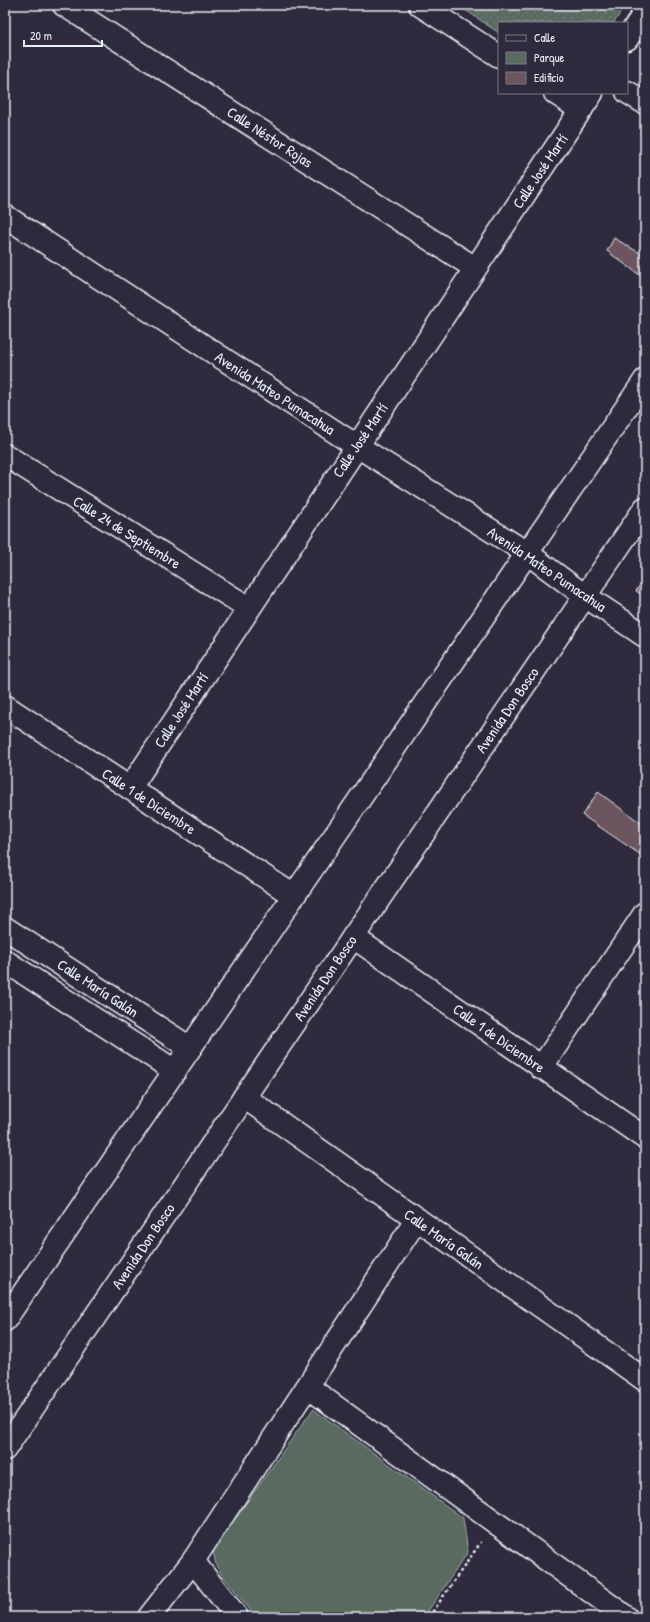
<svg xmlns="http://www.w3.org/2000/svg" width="650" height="1622" font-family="'Patrick Hand',sans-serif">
<defs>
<pattern id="green-dots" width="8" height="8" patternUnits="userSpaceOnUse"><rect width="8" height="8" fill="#5a6a61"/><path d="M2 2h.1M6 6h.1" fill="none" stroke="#728078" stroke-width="1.8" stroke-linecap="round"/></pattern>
</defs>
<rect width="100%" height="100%" fill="#2f2a3d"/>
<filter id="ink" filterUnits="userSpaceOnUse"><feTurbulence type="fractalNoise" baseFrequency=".025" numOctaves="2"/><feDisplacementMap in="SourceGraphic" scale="8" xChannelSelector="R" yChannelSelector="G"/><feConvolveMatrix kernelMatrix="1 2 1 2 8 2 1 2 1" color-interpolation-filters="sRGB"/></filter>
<g filter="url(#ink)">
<path fill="url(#green-dots)" stroke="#a1aeac" d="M458 5H625L614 23H499V33Z"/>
<path fill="#5a6a61" stroke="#a1aeac" d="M313 1409 463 1518 468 1552 424 1617H256L221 1574 216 1565 213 1550Z"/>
<g fill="#6d555e" stroke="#e8f1f8">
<path d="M614 238 645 256V279L607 251Z"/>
<path d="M645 578V597L636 591Z"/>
<path d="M598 792 645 826V850L641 855 582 815Z"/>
</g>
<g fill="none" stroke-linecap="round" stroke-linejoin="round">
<defs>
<g id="street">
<path d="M64 5 475 268"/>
<path d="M420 5 499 56"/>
<path d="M627 39 645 12"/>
<path d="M627 92 645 103"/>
<path d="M555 93 581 110"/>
<path d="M5 216 346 439 527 553 585 596 645 636"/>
<path d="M5 455 249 608"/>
<path d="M5 706 294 896"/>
<path d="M130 788 592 93"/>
<path d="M353 937 645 1138"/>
<path d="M541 1068 645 913"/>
<path d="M244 1097 645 1380"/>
<path d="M308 1387 626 1617"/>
<path d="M193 1561 237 1617"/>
<path d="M149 1617 193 1561 417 1219"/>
</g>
<g id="secondary">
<path d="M5 928 190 1048"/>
<path d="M5 961 175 1071"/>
<path d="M5 1320 645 380"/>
<path d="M5 1449 645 508"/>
</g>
</defs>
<use href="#street" stroke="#e8f1f8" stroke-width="25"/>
<use href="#secondary" stroke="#e8f1f8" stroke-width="25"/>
<path stroke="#e8f1f8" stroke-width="2.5" stroke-dasharray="3 3" stroke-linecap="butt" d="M429 1617 481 1542"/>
<use href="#street" stroke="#2f2a3d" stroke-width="22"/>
<use href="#secondary" stroke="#2f2a3d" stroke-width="22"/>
</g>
</g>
<g text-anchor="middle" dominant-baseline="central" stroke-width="4" stroke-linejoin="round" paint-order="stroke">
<g font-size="15" fill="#e8f1f8" stroke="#2f2a3d">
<text transform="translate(270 137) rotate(33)">Calle Néstor Rojas</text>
<text transform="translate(540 171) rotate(-56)">Calle José Martí</text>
<text transform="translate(275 393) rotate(33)">Avenida Mateo Pumacahua</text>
<text transform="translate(360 440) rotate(-56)">Calle José Martí</text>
<text transform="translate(127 532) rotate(32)">Calle 24 de Septiembre</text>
<text transform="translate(547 569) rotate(34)">Avenida Mateo Pumacahua</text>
<text transform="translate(181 710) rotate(-57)">Calle José Martí</text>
<text transform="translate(507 710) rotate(-56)">Avenida Don Bosco</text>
<text transform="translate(149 801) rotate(33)">Calle 1 de Diciembre</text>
<text transform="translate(325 978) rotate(-56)">Avenida Don Bosco</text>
<text transform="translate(98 988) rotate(33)">Calle María Galán</text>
<text transform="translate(499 1038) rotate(35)">Calle 1 de Diciembre</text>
<text transform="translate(444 1239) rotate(35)">Calle María Galán</text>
<text transform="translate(143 1246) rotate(-56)">Avenida Don Bosco</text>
</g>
</g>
<rect width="650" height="1622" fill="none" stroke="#2f2a3d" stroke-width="20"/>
<rect x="10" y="10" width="630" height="1602" fill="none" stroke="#e8f1f8" stroke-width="1.5" filter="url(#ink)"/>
<rect x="498" y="22" width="130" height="72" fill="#2f2a3d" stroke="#797a88"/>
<rect x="506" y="35" width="20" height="6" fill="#2f2a3d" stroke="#797a88"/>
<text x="534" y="42" font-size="12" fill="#e8f1f8">Calle</text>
<rect x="506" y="52" width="20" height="12" fill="#5a6a61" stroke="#797a88"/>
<text x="534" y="62" font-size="12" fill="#e8f1f8">Parque</text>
<rect x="506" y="72" width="20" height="12" fill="#6d555e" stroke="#797a88"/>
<text x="534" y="82" font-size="12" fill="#e8f1f8">Edificio</text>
<path d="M24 40v6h78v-6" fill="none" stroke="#e8f1f8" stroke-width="2"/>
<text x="30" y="40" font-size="12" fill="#e8f1f8" stroke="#2f2a3d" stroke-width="3" paint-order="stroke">20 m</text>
</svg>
